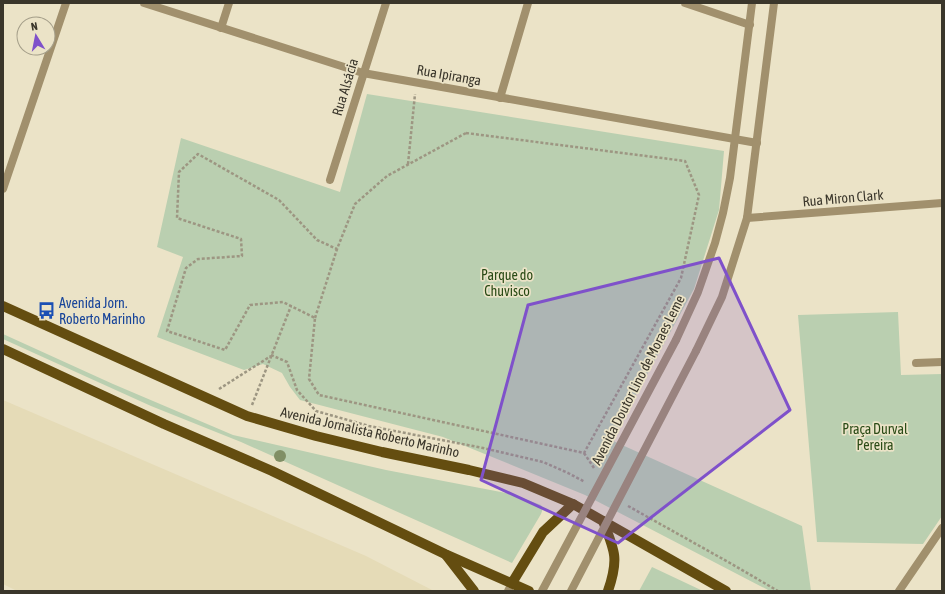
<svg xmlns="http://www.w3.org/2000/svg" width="945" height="594" font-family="'Asap Condensed',sans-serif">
<rect width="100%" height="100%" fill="#ebe3c7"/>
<path fill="#e5dbb7" d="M3 400 366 556 434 591H17L3 584Z"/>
<g fill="#bacfb0">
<path d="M367 94 724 151 719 210 694 289 611 440 802 526 811 591H770L585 495 443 437 300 400 290 387 282 373 263 364 244 370 157 337 183 257 157 247 181 138 340 192Z"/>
<path d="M898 312 901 375 942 374V516L923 544 817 542 798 315Z"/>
<path d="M3 334 113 384 233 435 386 470 511 494 541 505 543 508 541 514 512 563 241 442 151 406 3 339Z"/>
<path d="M652 567 703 591H639Z"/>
</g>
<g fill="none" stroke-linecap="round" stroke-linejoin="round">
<g stroke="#9d9682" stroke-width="2.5" stroke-dasharray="3 2" stroke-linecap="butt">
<path d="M466 133 685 161 699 195 681 278 584 453 319 395 309 379 315 318 283 302 250 305 225 350 167 331 186 268 198 259 242 256 241 239 177 218 179 172 198 154 279 200 317 240 337 249 355 204 387 176Z"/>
<path d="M408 164 415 94"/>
<path d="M315 318 337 249"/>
<path d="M271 355 287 362 297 390 316 411 369 426 483 448 543 462 568 473 585 482"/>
<path d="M219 389 271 356"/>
<path d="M252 405 291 306"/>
<path d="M584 453 594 468"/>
<path d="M628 506 730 563 778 591"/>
</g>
<g stroke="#a1906d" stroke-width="8">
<path d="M144 3 363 73 757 143"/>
<path d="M685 3 750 25"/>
<path d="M221 28 229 3"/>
<path d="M500 98 528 3"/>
<path d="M330 180 386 3"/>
<path d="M3 189 66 3"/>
<path d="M747 218 942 203"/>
<path d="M916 363 942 362"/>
<path d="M899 591 942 528"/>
</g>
<g stroke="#a1906d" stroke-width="8">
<path d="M676 340 698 292 715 243 723 213 730 178 752 3"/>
<path d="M696 351 722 297 747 218 774 3"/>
<path d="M508 591 512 583"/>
</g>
<g stroke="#644d10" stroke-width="10">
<path d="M3 306 247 416 316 436 382 452 469 470 523 483 573 504 726 591"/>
<path d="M3 349 164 424 272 471 445 554 529 591"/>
<path d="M603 521C615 551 619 559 608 591"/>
<path d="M446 555 474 591"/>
<path d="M512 583 543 532 573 504"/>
</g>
<g stroke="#a1906d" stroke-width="8">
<path d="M542 591 676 340"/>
<path d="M571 591 696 351"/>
</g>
</g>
<circle fill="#808f65" cx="280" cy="456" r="6"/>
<path fill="#7f51ca" fill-opacity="0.2" stroke="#7f51ca" stroke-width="3" stroke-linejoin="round" d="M719 258 790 410 618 543 481 480 528 305Z"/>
<defs>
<symbol id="bus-bare" viewBox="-9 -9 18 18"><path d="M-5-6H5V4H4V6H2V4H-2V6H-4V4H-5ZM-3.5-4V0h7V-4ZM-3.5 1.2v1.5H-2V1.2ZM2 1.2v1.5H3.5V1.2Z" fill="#1a4fb4" stroke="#ebe3c7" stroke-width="2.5" paint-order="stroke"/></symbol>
</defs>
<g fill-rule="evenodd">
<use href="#bus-bare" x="34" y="298" width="25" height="25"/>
</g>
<g text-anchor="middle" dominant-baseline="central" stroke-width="3.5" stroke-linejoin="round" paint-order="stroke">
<g font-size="14" fill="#3a362b" stroke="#ebe3c7">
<text transform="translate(449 75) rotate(10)">Rua Ipiranga</text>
<text transform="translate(345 87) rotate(-73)">Rua Alsácia</text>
<text transform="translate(843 198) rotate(-5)">Rua Miron Clark</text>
<text transform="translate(638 380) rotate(-63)">Avenida Doutor Lino de Moraes Leme</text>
<text transform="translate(370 432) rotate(13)">Avenida Jornalista Roberto Marinho</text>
</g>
<g font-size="14" fill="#294a15" stroke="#ebe3c7">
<text x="507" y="275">Parque do<tspan x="507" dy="16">Chuvisco</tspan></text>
<text x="875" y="429">Praça Durval<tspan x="875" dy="16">Pereira</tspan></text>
</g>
<g font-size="14" fill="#164399" stroke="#ebe3c7" text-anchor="start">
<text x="59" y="303">Avenida Jorn.<tspan x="59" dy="16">Roberto Marinho</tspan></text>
</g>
</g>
<rect width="945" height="594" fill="none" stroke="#3a362b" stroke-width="8"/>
<g transform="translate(36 36) rotate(350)"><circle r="19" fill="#ebe3c7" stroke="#a49e89"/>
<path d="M0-3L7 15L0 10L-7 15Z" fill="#7f51ca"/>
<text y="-6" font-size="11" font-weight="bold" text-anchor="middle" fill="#3a362b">N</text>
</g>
</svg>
